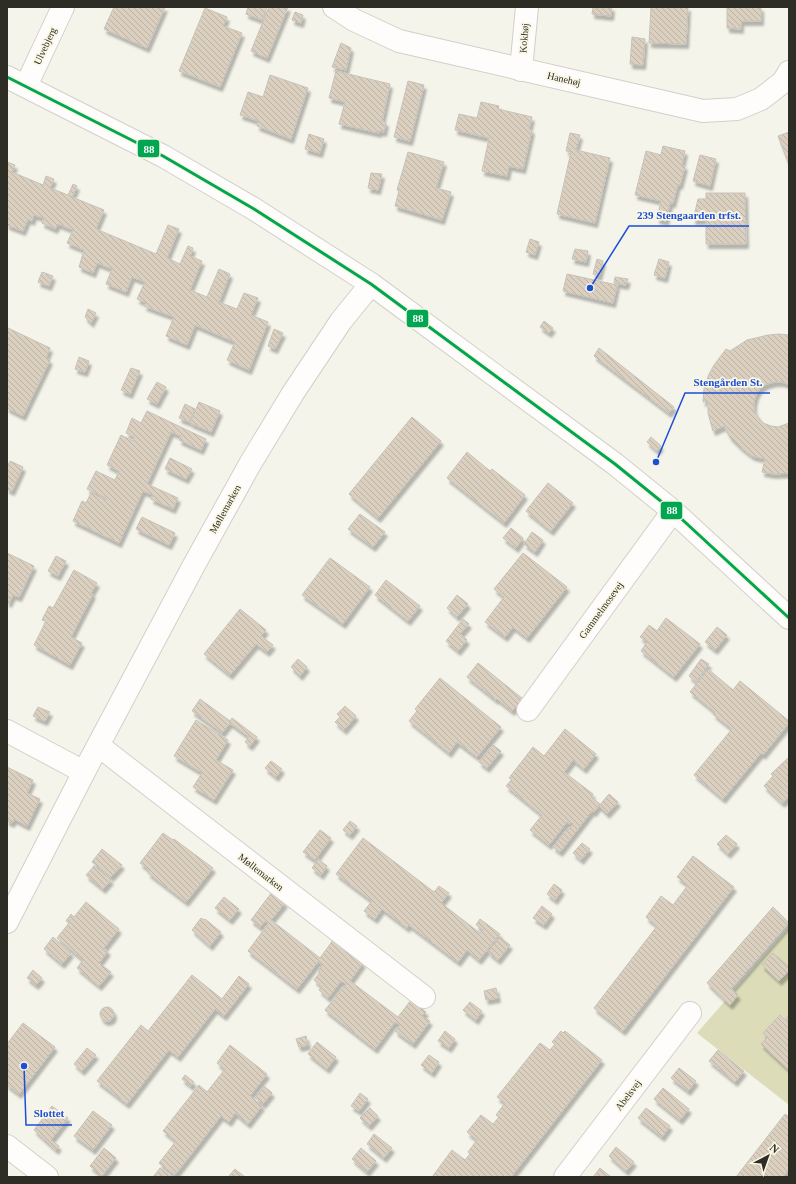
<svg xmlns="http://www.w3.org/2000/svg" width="796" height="1184" font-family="'Times New Roman',serif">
<defs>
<pattern id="building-back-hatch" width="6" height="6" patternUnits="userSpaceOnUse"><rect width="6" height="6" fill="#dbd0c0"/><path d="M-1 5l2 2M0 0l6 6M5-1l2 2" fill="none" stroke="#bcb3a5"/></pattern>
<filter id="shadow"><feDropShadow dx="2.5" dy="4.5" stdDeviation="1" flood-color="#0004"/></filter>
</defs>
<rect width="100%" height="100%" fill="#f5f4ea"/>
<path fill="#dcddb8" d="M789 928V1105L697 1033Z"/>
<g fill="url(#building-back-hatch)" stroke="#c5c2bb" filter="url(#shadow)">
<path d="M114 7H165L147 48 104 29Z"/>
<path d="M248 7H267L262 20 246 14Z"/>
<path d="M269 7H288L267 58 251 51Z"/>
<path d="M593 7H612L611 16 592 14Z"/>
<path d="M651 7H688L686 44 649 43Z"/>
<path d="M727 7H761V21H741V29L727 28Z"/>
<path d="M205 8 227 17 223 26 242 33 220 87 179 71Z"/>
<path d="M295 12 303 15 301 23 292 20Z"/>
<path d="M632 37 645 39 643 65 630 64Z"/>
<path d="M341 43 351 48 346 70 332 67Z"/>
<path d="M336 71 390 84 382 121 386 122 384 132 379 131V133L339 124 345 102 329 98Z"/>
<path d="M270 75 308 88 291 139 257 126 259 121 240 115 248 92 263 97Z"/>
<path d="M408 81 424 85 410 141 394 137Z"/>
<path d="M481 102 499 106 498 109 532 117 529 129 532 130 523 169 509 166 507 176 482 171 489 138 455 130 459 114 477 118Z"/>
<path d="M789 132V165L778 136Z"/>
<path d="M570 133 580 135 576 150 610 158 595 223 557 214 571 152 566 151Z"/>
<path d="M309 134 324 139 320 153 305 149Z"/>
<path d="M663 146 685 151 682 165 685 166 680 185 678 184 673 203H670L666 221 657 219 661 201 635 195 646 151 661 155Z"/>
<path d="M408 152 444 162 436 188 451 192 442 220 395 206 399 191 397 190Z"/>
<path d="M700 155 716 159 710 186 693 181Z"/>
<path d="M7 162 15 165 12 172 43 185 46 176 54 179 50 188 68 195 73 184 77 186 72 197 104 210 96 229 156 254 168 225 179 229 167 258 180 264 188 246 193 248 190 256 202 261 190 290 207 297 219 269 230 274 219 302 237 309 244 293 258 298 251 315 268 322 249 370 227 360 235 342 195 325 187 345 166 336 174 317 144 306 146 303 137 299 145 282 132 277 126 292 106 284 112 269 97 263 93 273 79 267 84 250 67 243 73 230 58 224 55 229 42 223 44 218 34 215 32 221 28 219 23 231 7 225V208L8 204 7 203Z"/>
<path d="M371 173 382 174 378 190 368 188Z"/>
<path d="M706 193H745L746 244H706V220H693L698 199H706Z"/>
<path d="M530 239 539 242 535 255 526 252Z"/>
<path d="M575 249 588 251 586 262 572 259Z"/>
<path d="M597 259 603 261 599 276 593 274Z"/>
<path d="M659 259 669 262 665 278 654 275Z"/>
<path d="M42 272 53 276 49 286 38 282Z"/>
<path d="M567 274 617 285 613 303 563 291Z"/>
<path d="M615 277 628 279 626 285 614 283Z"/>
<path d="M88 309 96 313 91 323 85 317Z"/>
<path d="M544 321 553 328 549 333 540 327Z"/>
<path d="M8 328 50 348 46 358 50 360 23 416 7 408V331Z"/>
<path d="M274 329 283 333 275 349 268 346Z"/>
<path d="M779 334 789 335V385L782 382H775L767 384 760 388 756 395 754 402V410L758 417 763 423 771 426 778 427 789 423V473L774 474 762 472 765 459 752 456 740 447 730 437 724 426 713 431 708 413V401L703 402 704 388 709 374 714 365 726 349 730 351 747 340 768 335Z"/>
<path d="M599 348 674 407 669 413 594 356Z"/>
<path d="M79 357 89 361 85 372 75 369Z"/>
<path d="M131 368 140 371 130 394 121 390Z"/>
<path d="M157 382 166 387 157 404 147 399Z"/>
<path d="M199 402 220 411 211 432 190 423Z"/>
<path d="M185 404 195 409 189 422 179 418Z"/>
<path d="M147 411 206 439 201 450 179 440 181 436 171 432 147 484 178 498 173 509 151 499 153 495 143 491 119 543 73 521 82 501 86 503 91 493 106 500V498L87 489 96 471 115 480 119 471 107 465 121 435 133 441 134 437 126 433 132 418 141 423Z"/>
<path d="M412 417 441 441 378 518 349 494Z"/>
<path d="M651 437 661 446 657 451 647 442Z"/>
<path d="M467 452 490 471 492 469 525 495 504 523 447 478Z"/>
<path d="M170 458 192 469 186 479 165 469Z"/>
<path d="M10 461 23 467 12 491 7 489V467Z"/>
<path d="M548 483 573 503 551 531 526 511Z"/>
<path d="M360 514 385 532 373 547 348 529Z"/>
<path d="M142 517 175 533 169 545 136 529Z"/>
<path d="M511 528 523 538 516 548 503 538Z"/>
<path d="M532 532 543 540 535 552 524 544Z"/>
<path d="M7 553 34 566 19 597 13 595 9 603 7 602Z"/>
<path d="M523 553 567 587 527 638 513 627 505 637 485 622 504 597 494 589Z"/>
<path d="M56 556 66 561 58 576 48 571Z"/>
<path d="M330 558 370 587 343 624 302 595Z"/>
<path d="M74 570 97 583 91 593 93 594 71 637 82 643 70 665 34 645 46 621 42 620 49 606 53 608Z"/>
<path d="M386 580 420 606 408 621 375 595Z"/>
<path d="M457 595 468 604 457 617 447 608Z"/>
<path d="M240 609 266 630 261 636 273 645 267 652 256 644 230 675 204 654Z"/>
<path d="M666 618 700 644 674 677 641 651 647 642 640 637 649 625 657 631Z"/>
<path d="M463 619 469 624 460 634 467 640 458 651 446 641Z"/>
<path d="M717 627 727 635 715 650 705 642Z"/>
<path d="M298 659 307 667 300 676 291 667Z"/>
<path d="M701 659 709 664 696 682 689 676Z"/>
<path d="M478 663 523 699 512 711 497 699 496 700 467 677Z"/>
<path d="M708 669 733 690 740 681 789 721V723L763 755 761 753 723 799 694 775 732 729 713 714 715 712 690 692Z"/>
<path d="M440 678 501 727 477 757 457 742 449 753 409 721 417 711 415 709Z"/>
<path d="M200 699 230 721 232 718 257 737 250 746 245 742 249 737 230 723 222 733 192 711Z"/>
<path d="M345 706 356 716 344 730 335 722 340 717 337 714Z"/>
<path d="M38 707 50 712 45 721 33 716Z"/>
<path d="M196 720 228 740 216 760 233 770 214 800 193 787 202 773 174 756Z"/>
<path d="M565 729 596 754 584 769 573 760 564 772 593 794 591 797 600 804 594 812 592 811 560 852 553 847 567 829 568 830 573 824 571 822 570 824 567 822 549 845 530 830 542 815 506 786 512 779 509 778 533 747 544 756Z"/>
<path d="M493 745 501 751 487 768 479 762Z"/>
<path d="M789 757V797L782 803 764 786 773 776 771 774Z"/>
<path d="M271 761 282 769 276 777 265 768Z"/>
<path d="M7 767 33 780 27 793 40 799 27 826 14 819 12 823 7 821Z"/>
<path d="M609 794 618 802 607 814 599 806Z"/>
<path d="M350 821 357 826 350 835 343 830Z"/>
<path d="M320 830 331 838 315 860 303 852Z"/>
<path d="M163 833 173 840 174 839 213 868 186 902 148 873 149 870 140 863Z"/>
<path d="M726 835 737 844 728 854 717 844Z"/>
<path d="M363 838 434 892 439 886 449 893 441 903 480 933 483 930 476 925 480 919 500 934 479 960 467 950 458 962 409 925 407 928 382 909 375 919 364 911 372 901 336 874Z"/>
<path d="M582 843 590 849 581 860 573 853Z"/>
<path d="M102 849 122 865 111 877 92 862Z"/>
<path d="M693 856 734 887 623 1031 594 1008 657 926 646 917 661 896 673 905 688 885 677 877Z"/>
<path d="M318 859 327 866 321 875 312 868Z"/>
<path d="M94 866 111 880 103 889 86 875Z"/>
<path d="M554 884 562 890 555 900 547 894Z"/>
<path d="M272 892 285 903 271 920 320 958 333 940 363 963 350 981 398 1017 411 1000 426 1012 422 1016 430 1021 413 1044 395 1031 400 1025 395 1022 375 1049 325 1010 346 984 341 981 328 998 319 990 322 987 314 980 320 972 318 971 322 965 318 962 297 989 248 951 268 924 265 921 260 927 251 920Z"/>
<path d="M224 897 239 909 230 920 215 908Z"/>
<path d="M86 902 119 929 104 948 108 951 99 963 111 972 99 986 77 968 83 960 57 938 69 923 66 921 71 914 74 917Z"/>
<path d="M542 906 552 914 544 925 533 918Z"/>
<path d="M773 907 789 923 731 989 738 995 730 1005 707 983Z"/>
<path d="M201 918 204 920 205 919 221 932 210 946 192 930Z"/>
<path d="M53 937 71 953 62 964 44 949Z"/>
<path d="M500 937 510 945 498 960 488 952Z"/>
<path d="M773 953 789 967V971L779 981 762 965Z"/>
<path d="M33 970 42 978 36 985 27 978Z"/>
<path d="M192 975 222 999 239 976 249 984 224 1016 215 1009 178 1057 169 1050 127 1104 97 1081 141 1025 148 1031Z"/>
<path d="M496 988 498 998 486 1000 484 991Z"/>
<path d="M470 1002 482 1011 476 1020 463 1010Z"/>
<circle cx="107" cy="1014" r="7"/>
<path d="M780 1015 785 1020 789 1015V1070L761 1044 768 1037 763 1033Z"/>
<path d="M23 1023 55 1047 19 1094 7 1085V1044Z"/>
<path d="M445 1031 455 1039 449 1048 438 1041Z"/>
<path d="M561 1031 563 1033 565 1031 602 1060 511 1177H432L452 1150 465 1160 470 1154 468 1152 477 1140 467 1132 481 1115 493 1124 499 1117 496 1115 505 1103 497 1097 540 1043 550 1050 555 1044 552 1042Z"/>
<path d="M306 1036 308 1045 299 1047 296 1039Z"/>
<path d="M317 1042 336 1057 327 1069 308 1054Z"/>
<path d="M230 1045 267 1074 250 1096 262 1106 248 1124 235 1113 229 1122 221 1116 175 1175 159 1163 176 1141 163 1131 199 1085 207 1092 225 1069 217 1063Z"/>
<path d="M87 1048 96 1055 82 1071 74 1064Z"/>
<path d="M718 1050 744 1071 735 1082 709 1061Z"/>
<path d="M429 1055 439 1062 432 1073 421 1065Z"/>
<path d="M679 1068 696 1081 688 1091 671 1078Z"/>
<path d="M185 1075 194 1082 191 1086 182 1079Z"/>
<path d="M264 1086 272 1093 263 1104 255 1098Z"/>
<path d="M663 1088 689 1109 680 1120 654 1099Z"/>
<path d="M360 1093 368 1099 359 1111 351 1106Z"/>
<path d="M52 1106 68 1118 51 1140 59 1146 56 1150 34 1130Z"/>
<path d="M370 1108 378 1116 369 1126 360 1118Z"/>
<path d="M646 1108 670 1126 662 1137 638 1118Z"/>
<path d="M93 1111 112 1125 93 1150 74 1136Z"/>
<path d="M785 1114 789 1117V1169L783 1177H736Z"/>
<path d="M374 1134 392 1148 384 1158 367 1144Z"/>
<path d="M616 1147 634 1162 626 1171 609 1156Z"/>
<path d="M104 1148 116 1158 102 1176 90 1166Z"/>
<path d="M361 1148 376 1161 367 1172 352 1159Z"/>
<path d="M160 1168 172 1177H153Z"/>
<path d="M600 1168 611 1177H593Z"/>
<path d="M235 1169 245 1177H228Z"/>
</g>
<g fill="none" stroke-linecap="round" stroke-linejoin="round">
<defs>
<g id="minor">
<path d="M334 7 354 20 399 41 703 111 737 109 761 99 783 82 789 72"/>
<path d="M521 70 527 7"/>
<path d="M26 86 63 7"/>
<path d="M528 710 673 511"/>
<path d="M7 731 84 772"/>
<path d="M99 746 424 997"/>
<path d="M7 1146 47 1177"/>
<path d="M565 1177 690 1013"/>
</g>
<g id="tertiary">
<path d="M7 77 163 156 254 209 371 284 615 464 673 511 789 618"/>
<path d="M7 922 84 772 194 565 250 464 293 393 341 321 371 284"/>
</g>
</defs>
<use href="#minor" stroke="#d2d0c9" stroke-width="24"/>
<use href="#tertiary" stroke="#d2d0c9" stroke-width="24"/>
<use href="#minor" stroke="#fefdfc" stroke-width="22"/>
<use href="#tertiary" stroke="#fefdfc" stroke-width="22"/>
<defs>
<path id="bus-1" d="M7 77 163 156 254 209 371 284 615 464 673 511 789 618"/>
</defs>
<use href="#bus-1" stroke="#faf7e5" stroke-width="6"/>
<use href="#bus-1" stroke="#00a651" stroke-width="3"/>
</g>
<g text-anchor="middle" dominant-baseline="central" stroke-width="3.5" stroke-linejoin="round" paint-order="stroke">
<g font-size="10" fill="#2d2c25" stroke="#faf7e5">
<text transform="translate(524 38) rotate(-85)">Kokhøj</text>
<text transform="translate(45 46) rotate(-65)">Ulvebjerg</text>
<text transform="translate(564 79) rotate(13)">Hanehøj</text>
<text transform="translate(225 509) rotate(-61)">Møllemarken</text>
<text transform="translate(601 610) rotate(-54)">Gammelmosevej</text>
<text transform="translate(261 872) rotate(38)">Møllemarken</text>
<text transform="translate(628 1095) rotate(-53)">Abelsvej</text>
</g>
</g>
<path fill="none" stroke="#1d4ed8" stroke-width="1.5" d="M590 288L629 226H749M656 462L685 393H770M24 1066L26 1125H72"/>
<g fill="#1d4ed8" stroke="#faf7e5" stroke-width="1.5">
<circle cx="590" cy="288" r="4"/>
<circle cx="656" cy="462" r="4"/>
<circle cx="24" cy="1066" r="4"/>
</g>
<g font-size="11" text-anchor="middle" font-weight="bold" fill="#1d4ed8" stroke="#faf7e5" stroke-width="3.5" stroke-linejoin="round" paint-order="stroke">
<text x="689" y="219">239 Stengaarden trfst.</text>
<text x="728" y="386">Stengården St.</text>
<text x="49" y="1117">Slottet</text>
</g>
<g stroke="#faf7e5" stroke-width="1.5">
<rect x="137" y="139" width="23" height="19" rx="4" fill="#00a651"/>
<rect x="406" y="309" width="23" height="19" rx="4" fill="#00a651"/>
<rect x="660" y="501" width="23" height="19" rx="4" fill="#00a651"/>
</g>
<g font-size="11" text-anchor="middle" font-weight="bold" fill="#fff">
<text x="149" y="153">88</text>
<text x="418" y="322">88</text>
<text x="672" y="514">88</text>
</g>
<rect width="796" height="1184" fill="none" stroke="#2d2c25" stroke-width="16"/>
<g transform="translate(768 1156) rotate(41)" stroke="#faf7e5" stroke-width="3" paint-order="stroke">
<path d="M0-3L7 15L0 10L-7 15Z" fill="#2d2c25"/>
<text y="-6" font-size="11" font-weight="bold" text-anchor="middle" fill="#2d2c25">N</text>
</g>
</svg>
